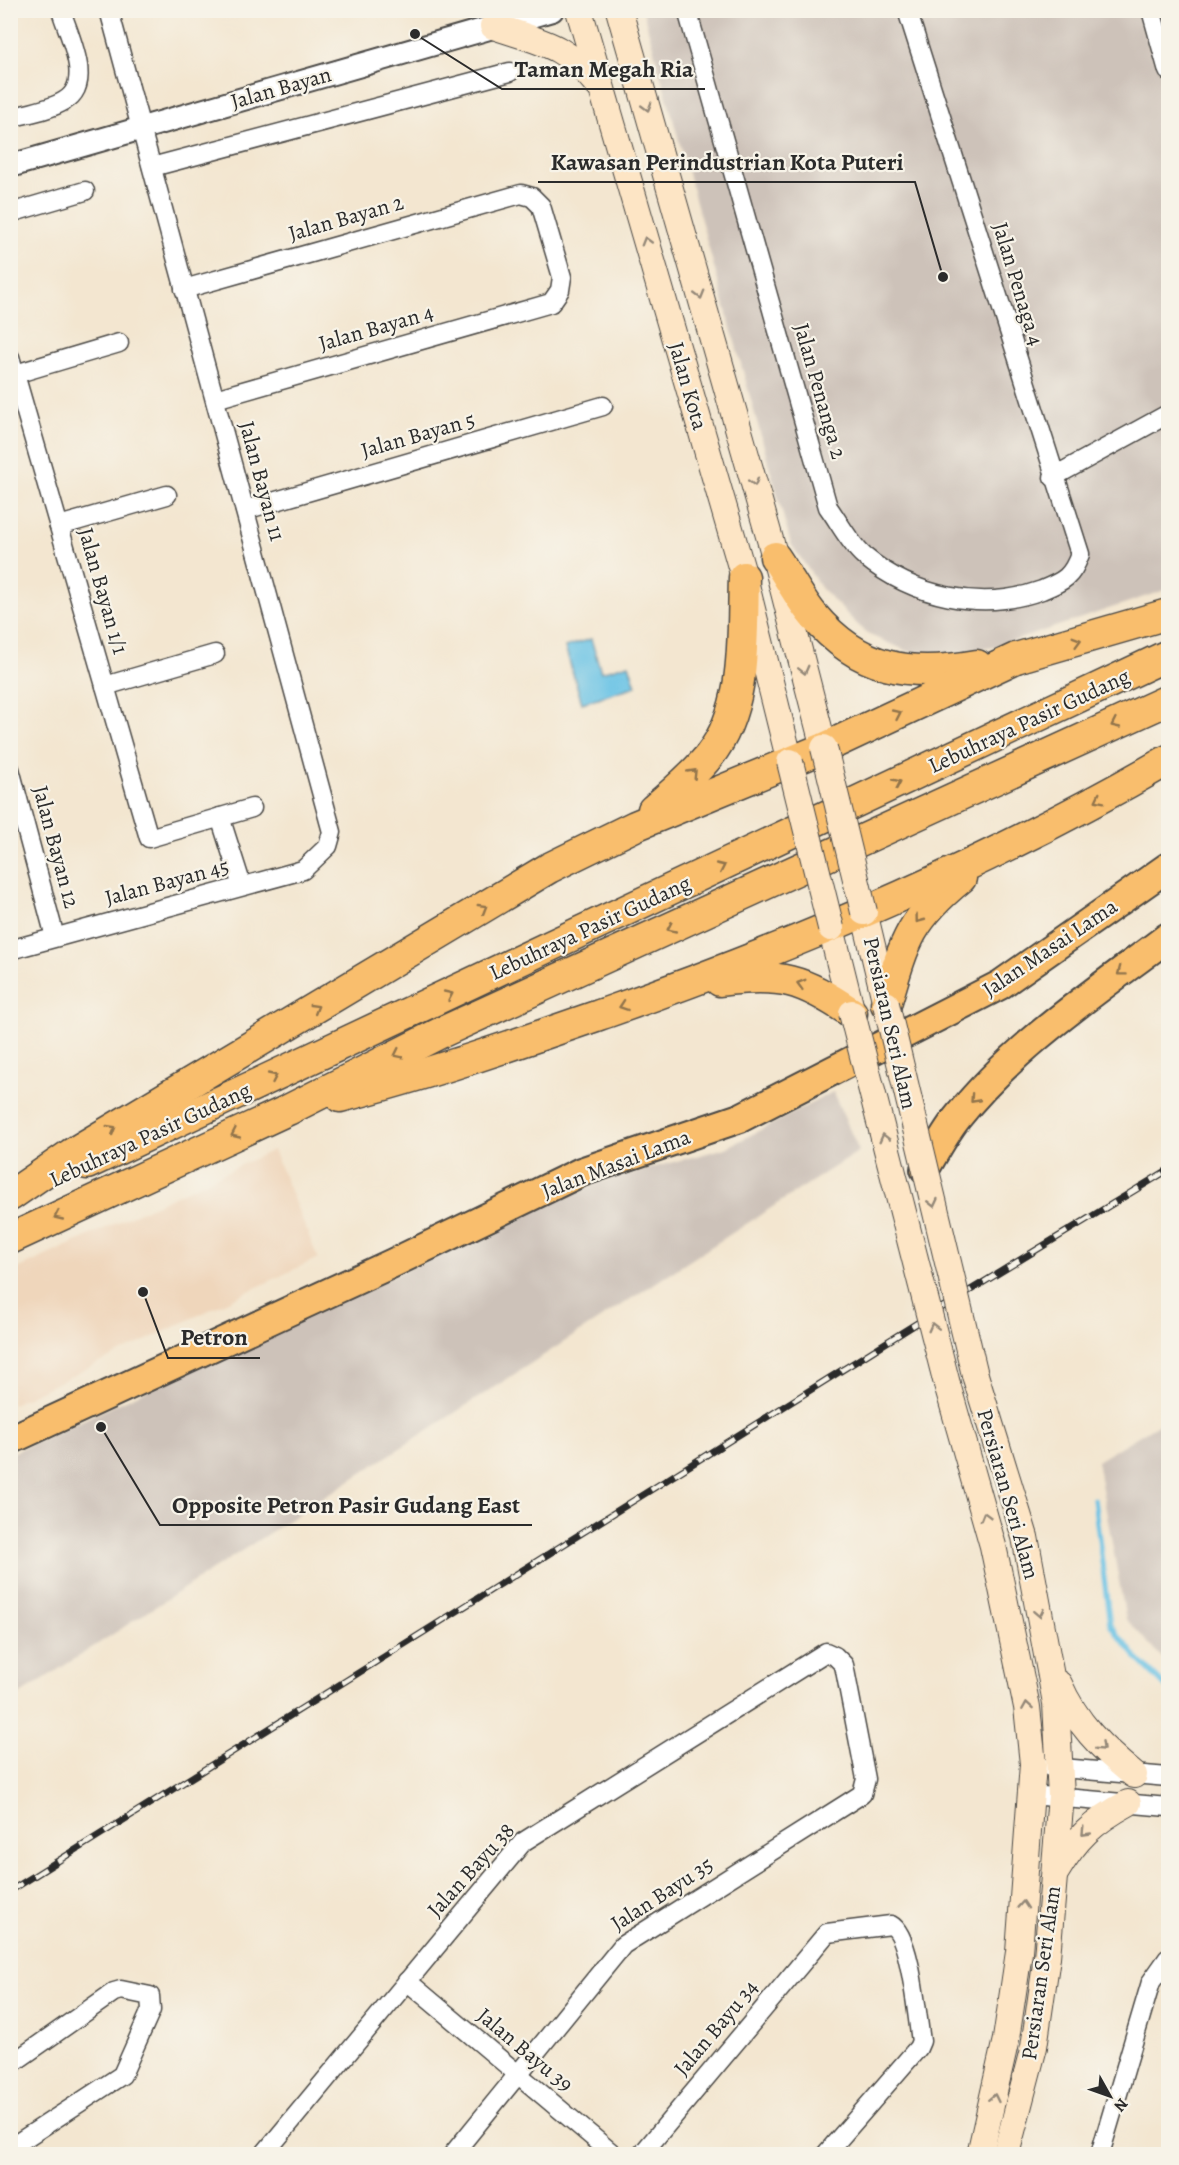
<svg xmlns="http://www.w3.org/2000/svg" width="1179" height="2165" font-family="Alegreya,serif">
<rect width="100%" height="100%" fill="#f7f3e8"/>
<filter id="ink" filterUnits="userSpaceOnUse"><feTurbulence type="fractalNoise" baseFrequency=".0167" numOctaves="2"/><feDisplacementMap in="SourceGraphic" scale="12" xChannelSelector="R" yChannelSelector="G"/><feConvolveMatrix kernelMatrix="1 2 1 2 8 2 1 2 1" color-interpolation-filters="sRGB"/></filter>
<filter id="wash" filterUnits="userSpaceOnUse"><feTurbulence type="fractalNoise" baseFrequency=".008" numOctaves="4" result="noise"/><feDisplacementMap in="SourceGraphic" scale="24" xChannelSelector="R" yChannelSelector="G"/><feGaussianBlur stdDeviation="1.35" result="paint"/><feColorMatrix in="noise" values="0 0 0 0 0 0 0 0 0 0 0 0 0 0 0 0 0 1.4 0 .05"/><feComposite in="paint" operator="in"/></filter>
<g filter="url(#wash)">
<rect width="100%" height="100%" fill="#f3e6d0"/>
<path fill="#efd6bb" d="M273 1150 318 1258 11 1405V1272Z"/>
<g fill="#cdc2b9">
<path d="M643 11H1168V589L995 647 922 657 867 634 822 589 791 544Z"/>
<path d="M833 1092 859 1151 11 1700 10 1454 588 1185 726 1148Z"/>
<path d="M1168 1418V1664L1126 1619 1097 1461Z"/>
</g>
<path fill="#67c2e5" stroke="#497688" stroke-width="1.5" d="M591 639 601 672 629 664 636 686 582 703 565 647Z"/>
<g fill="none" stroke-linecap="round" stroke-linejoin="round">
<path stroke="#67c2e5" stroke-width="5" d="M1094 1499 1110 1625 1135 1656 1168 1689"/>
</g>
</g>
<g filter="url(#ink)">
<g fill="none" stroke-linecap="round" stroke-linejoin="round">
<defs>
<g id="minor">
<path d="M687 10 828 507C839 522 850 544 864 556 913 597 982 612 1042 590 1064 581 1072 577 1080 554L907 10"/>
<path d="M1151 10 1168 71"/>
<path d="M10 118C28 113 49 110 64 101 95 84 68 35 61 10"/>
<path d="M152 167 510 72"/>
<path d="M10 213 85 191"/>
<path d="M184 289 521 194 532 197 541 206 562 277 560 290 551 303 215 399"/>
<path d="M10 357 149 838 252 808"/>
<path d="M15 374 119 343"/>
<path d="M1053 477 1168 414"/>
<path d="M245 510 603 406"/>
<path d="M59 526 167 495"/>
<path d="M105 686 215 654"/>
<path d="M10 769 55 937"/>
<path d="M220 817 242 886"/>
<path d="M10 950 303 870 328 846 332 832 109 10"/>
<path d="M1050 1767 1168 1777"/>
<path d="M1031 1795 1168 1807"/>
<path d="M407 1981 613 2154"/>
<path d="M10 2065 114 1992 121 1990 150 1996 151 2010 122 2075 10 2148"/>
<path d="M264 2154 523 1842 826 1652 835 1656 844 1665 866 1779 862 1794 623 1945 453 2154"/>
<path d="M642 2154 827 1933 891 1925C911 1935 917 2018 921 2041L918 2048 826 2154"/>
<path d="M1100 2154 1151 1982 1168 1958"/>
</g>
<path id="tertiary" d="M10 166 552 10"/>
<g id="secondary">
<path d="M579 10 744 577 790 762"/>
<path d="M619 10 775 557 824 748"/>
<path d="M493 26C543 43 563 43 598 85"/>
<path d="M864 912 886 1004"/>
<path d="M831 928 852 1013"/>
<path d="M975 1375 1025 1537 1056 1703 1061 1796 1047 1957 1034 2047 1006 2154"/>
<path d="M947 1384 993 1546 1027 1707 1033 1764 1019 1952 1006 2039 980 2154"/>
<path d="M1059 1684C1076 1723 1101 1748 1134 1775"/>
<path d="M1056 1872C1076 1838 1093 1822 1128 1803"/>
</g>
<g id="primary">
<path d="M925 1169C935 1152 945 1133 957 1118 1014 1046 1095 992 1168 937"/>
<path d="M10 1440 393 1263 581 1172 740 1118 1000 985 1168 867"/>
</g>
<g id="trunk">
<path d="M775 557C788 576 799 598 813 615 860 671 910 677 977 665"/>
<path d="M653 810C672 793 693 776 709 756 748 707 742 635 744 577"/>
<path d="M720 981C781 973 802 979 852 1013"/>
<path d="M886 1004C904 943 909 920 961 878"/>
<path d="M340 1097C431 1074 519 1043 608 1012 801 944 991 863 1168 760"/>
<path d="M87 1164 1168 655"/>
<path d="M10 1196 71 1154 549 868 635 826 824 748 1016 658 1168 614"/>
<path d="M10 1239 288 1110 438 1034 1168 700"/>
</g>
</defs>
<use href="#minor" stroke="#494744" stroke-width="21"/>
<use href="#tertiary" stroke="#494744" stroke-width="26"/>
<use href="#secondary" stroke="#494744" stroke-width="28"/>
<use href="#primary" stroke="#494744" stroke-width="32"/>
<use href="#trunk" stroke="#494744" stroke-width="33"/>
<use href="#minor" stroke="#fff" stroke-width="18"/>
<use href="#tertiary" stroke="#fff" stroke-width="22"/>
<use href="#secondary" stroke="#fde5c5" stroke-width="26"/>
<use href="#primary" stroke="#f9be6d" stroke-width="28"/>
<use href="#trunk" stroke="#f9be6d" stroke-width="30"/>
<defs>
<path id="rail" d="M10 1891 946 1305 1168 1170"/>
</defs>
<use href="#rail" stroke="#2b2b2b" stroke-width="7"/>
<use href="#rail" stroke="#f7f3e8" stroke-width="4.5" stroke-dasharray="14" stroke-linecap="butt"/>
<defs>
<g id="secondary-bridge">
<path d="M824 748 864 912"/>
<path d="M790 762 831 928"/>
<path d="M886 1004 975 1375"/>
<path d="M852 1013 947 1384"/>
</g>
</defs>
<use href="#secondary-bridge" stroke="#494744" stroke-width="28" stroke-linecap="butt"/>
<use href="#secondary-bridge" stroke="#fde5c5" stroke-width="26"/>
</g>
<defs><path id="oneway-chevron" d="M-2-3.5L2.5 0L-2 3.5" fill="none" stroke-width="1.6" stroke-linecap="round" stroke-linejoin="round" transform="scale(1.5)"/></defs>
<g stroke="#948878">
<use href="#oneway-chevron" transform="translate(647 107) rotate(74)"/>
<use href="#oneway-chevron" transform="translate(646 241) rotate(-106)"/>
<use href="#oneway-chevron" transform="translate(700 295) rotate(74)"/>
<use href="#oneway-chevron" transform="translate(754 482) rotate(74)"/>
<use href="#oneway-chevron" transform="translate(804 670) rotate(76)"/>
<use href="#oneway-chevron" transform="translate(884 1138) rotate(-104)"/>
<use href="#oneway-chevron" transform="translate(933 1203) rotate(77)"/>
<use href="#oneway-chevron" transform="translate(933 1327) rotate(-104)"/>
<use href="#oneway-chevron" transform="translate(985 1516) rotate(-106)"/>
<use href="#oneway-chevron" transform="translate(1039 1613) rotate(79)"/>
<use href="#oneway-chevron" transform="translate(1027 1706) rotate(-99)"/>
<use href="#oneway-chevron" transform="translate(1101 1747) rotate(44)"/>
<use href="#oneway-chevron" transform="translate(1085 1832) rotate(134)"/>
<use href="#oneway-chevron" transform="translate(1023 1905) rotate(-86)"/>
<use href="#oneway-chevron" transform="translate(994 2098) rotate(-78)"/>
</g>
<g stroke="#92744c">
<use href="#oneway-chevron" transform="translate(1077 641) rotate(-16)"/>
<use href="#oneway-chevron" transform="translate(897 714) rotate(-25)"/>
<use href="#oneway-chevron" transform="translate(1115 724) rotate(155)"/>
<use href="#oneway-chevron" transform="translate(693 773) rotate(-46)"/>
<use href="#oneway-chevron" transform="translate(897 783) rotate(-25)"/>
<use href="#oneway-chevron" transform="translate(1099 799) rotate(153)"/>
<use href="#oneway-chevron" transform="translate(721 867) rotate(-25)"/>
<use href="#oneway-chevron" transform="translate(483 908) rotate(-31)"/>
<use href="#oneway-chevron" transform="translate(919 919) rotate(127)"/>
<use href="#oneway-chevron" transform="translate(671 928) rotate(155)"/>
<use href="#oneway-chevron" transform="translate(1121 972) rotate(143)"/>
<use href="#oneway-chevron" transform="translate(801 984) rotate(-164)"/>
<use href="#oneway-chevron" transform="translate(449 995) rotate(-25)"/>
<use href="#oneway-chevron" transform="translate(623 1006) rotate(161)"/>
<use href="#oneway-chevron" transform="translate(315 1008) rotate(-31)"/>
<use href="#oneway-chevron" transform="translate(398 1054) rotate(154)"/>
<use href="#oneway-chevron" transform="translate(273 1077) rotate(-25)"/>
<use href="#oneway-chevron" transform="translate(974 1099) rotate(132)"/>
<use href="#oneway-chevron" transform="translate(112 1129) rotate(-31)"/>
<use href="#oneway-chevron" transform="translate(235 1134) rotate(155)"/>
<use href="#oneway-chevron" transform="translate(58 1216) rotate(155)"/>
</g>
</g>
<g text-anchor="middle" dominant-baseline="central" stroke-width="4.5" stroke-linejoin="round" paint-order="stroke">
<g font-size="22" fill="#2b2b2b" stroke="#f7f3e8">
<text transform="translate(281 88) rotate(-16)">Jalan Bayan</text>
<text transform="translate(346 218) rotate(-16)">Jalan Bayan 2</text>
<text transform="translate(1018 284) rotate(73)">Jalan Penaga 4</text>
<text transform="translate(376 328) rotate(-16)">Jalan Bayan 4</text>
<text transform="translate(688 386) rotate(74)">Jalan Kota</text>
<text transform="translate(820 391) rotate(74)">Jalan Penanga 2</text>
<text transform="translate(418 435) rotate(-16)">Jalan Bayan 5</text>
<text transform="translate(262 481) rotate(75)">Jalan Bayan 11</text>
<text transform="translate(103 591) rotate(74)">Jalan Bayan 1/1</text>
<text transform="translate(1029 721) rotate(-25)">Lebuhraya Pasir Gudang</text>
<text transform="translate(56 847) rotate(75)">Jalan Bayan 12</text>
<text transform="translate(167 882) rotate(-15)">Jalan Bayan 45</text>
<text transform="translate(590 928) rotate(-25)">Lebuhraya Pasir Gudang</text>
<text transform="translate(1050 948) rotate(-34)">Jalan Masai Lama</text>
<text transform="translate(890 1023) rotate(77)">Persiaran Seri Alam</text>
<text transform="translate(150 1135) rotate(-25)">Lebuhraya Pasir Gudang</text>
<text transform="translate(616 1164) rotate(-21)">Jalan Masai Lama</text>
<text transform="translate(1008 1494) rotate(74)">Persiaran Seri Alam</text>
<text transform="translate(471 1870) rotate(-48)">Jalan Bayu 38</text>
<text transform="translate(662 1894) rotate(-33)">Jalan Bayu 35</text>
<text transform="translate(1041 1973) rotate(-82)">Persiaran Seri Alam</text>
<text transform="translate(716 2028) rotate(-50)">Jalan Bayu 34</text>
<text transform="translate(525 2050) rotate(40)">Jalan Bayu 39</text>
</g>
</g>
<path fill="none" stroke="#2b2b2b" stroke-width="2" d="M415 34L502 89H705M943 277L915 182H538M143 1292L168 1358H260M101 1427L160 1525H532"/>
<g fill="#2b2b2b" stroke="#f7f3e8" stroke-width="2">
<circle cx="415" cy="34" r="6"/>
<circle cx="943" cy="277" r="6"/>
<circle cx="143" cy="1292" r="6"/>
<circle cx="101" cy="1427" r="6"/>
</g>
<g font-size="24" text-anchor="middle" font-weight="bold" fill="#2b2b2b" stroke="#f7f3e8" stroke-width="4.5" stroke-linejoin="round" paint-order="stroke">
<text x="604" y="77">Taman Megah Ria</text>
<text x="727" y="170">Kawasan Perindustrian Kota Puteri</text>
<text x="214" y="1345">Petron</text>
<text x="346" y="1513">Opposite Petron Pasir Gudang East</text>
</g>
<rect width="1179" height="2165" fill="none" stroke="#f7f3e8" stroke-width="36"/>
<g transform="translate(1110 2096) rotate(130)" stroke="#f7f3e8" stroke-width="4.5" paint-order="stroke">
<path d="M0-4.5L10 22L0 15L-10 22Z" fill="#2b2b2b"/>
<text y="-9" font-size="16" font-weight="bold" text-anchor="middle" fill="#2b2b2b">N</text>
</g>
</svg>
